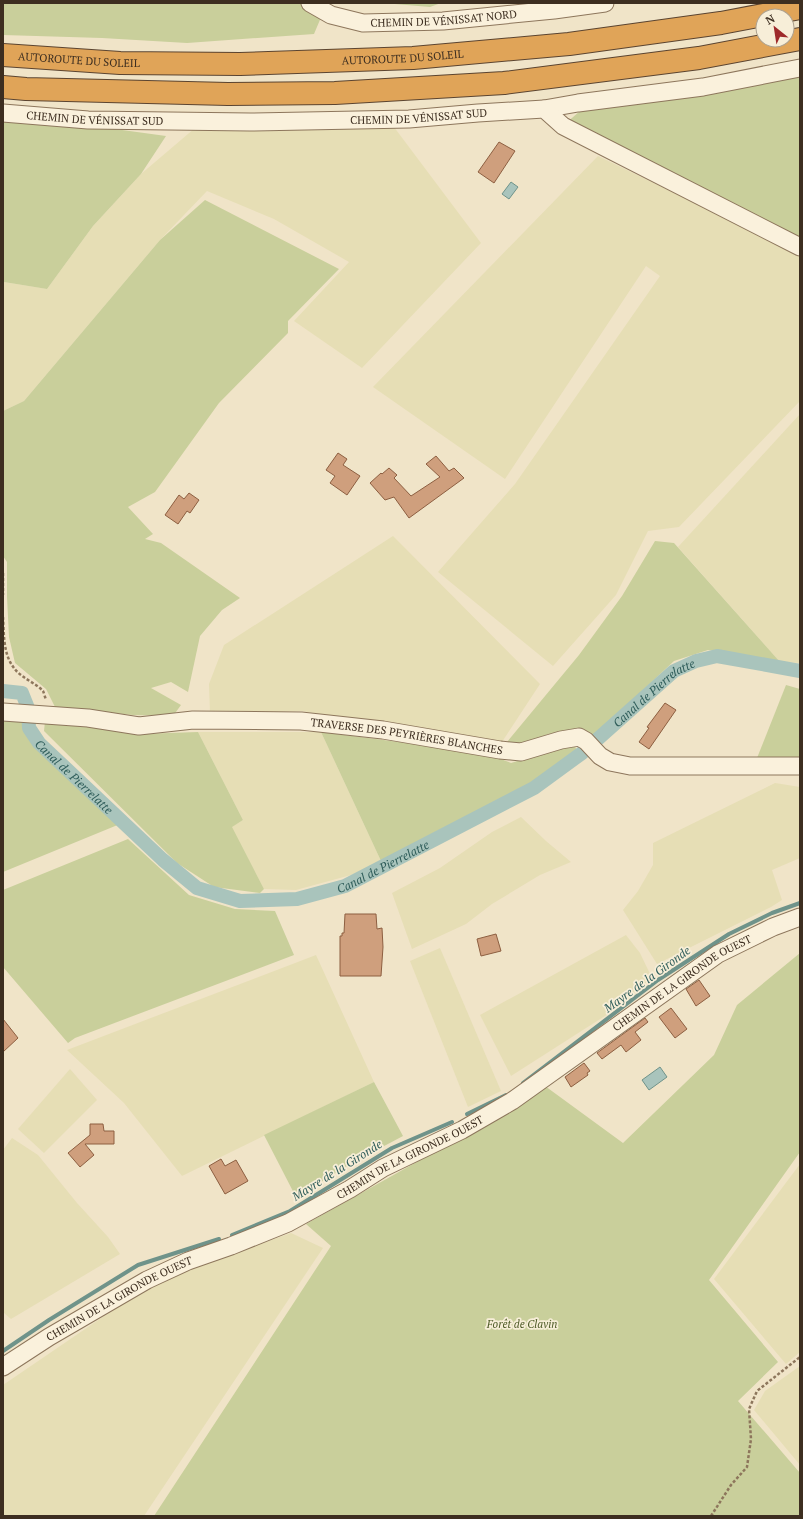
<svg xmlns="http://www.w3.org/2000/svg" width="803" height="1519" font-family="'PT Serif',serif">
<rect width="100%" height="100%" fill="#f0e4c8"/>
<g fill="#e6deb5">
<path d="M394 127 481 243 362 368 294 321 349 262 274 219 207 191 160 240 24 401 3 411V280L4 282 47 289 93 226 141 174 195 128Z"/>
<path d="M598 156 800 254V401L679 527 648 531 616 595 553 666 438 572 515 484 660 276 646 266 505 479 373 387Z"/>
<path d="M800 414V663L780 662 678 547Z"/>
<path d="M393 536 540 684 500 745 302 711 210 713 209 684 224 645Z"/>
<path d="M198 732H321L381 861 351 875 296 890 264 889 231 827 243 820Z"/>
<path d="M775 783 800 787V858L772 870 782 900 771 907 657 964 623 910 638 891 653 865V843Z"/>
<path d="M521 817 546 841 571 862 540 875 492 904 466 924 412 949 392 893 440 868 492 832Z"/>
<path d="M626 935 640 953 652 978 608 1014 511 1076 480 1015Z"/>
<path d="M440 948 501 1091 468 1107 410 961Z"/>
<path d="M316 955 374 1082 182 1176 124 1103 67 1050Z"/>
<path d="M70 1069 97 1100 44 1153 18 1129Z"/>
<path d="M12 1138 38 1155 77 1203 108 1237 120 1254 11 1319 3 1312V1150Z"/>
<path d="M800 1164V1352L786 1364 714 1279Z"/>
<path d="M291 1233 323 1248 144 1516H3V1385L154 1282Z"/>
<path d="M800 1366V1465L754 1410 765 1391Z"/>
</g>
<g fill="#c9cf9b">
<path d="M3 3H300L322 15 314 34 187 43 102 38 3 35Z"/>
<path d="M383 3H441L430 7Z"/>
<path d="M800 74V238L565 124 587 105Z"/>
<path d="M3 118 64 122 166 136 141 174 93 226 47 289 4 282 3 280Z"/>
<path d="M205 200 339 269 288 321V333L219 403 155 492 128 507 153 534 145 539 161 543 240 598 222 610 200 636 188 692 171 682 151 688 181 705 173 716 133 715 55 707 46 689 15 663 9 637 7 597V562L3 556V411L24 401 160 240Z"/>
<path d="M655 541 674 543 780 662 741 654 708 650 674 661 594 736 583 729 548 734 527 744 507 742 579 655 622 596Z"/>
<path d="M786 685 800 689V759L757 758Z"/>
<path d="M3 721H22L27 736 120 824 3 872Z"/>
<path d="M45 721 140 734 198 732 243 820 232 827 264 889 260 893 214 887 177 863 44 731Z"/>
<path d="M321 732 485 753 511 763 574 744 577 751 522 790 439 830 381 861Z"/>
<path d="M128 839 189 895 235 909 275 911 294 955 75 1038 68 1043 3 967V890Z"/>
<path d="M800 953V1152L709 1280 778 1362 738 1401 800 1473V1516H154L331 1246 306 1224 522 1103 545 1086 623 1143 714 1055 737 1005Z"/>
<path d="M374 1082 403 1136C367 1155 329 1174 297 1199L264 1135Z"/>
</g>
<g fill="#a9c4bc" stroke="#6f938a">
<path d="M511 182 518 187 509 199 502 194Z"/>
<path d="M660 1067 667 1077 649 1090 642 1080Z"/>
</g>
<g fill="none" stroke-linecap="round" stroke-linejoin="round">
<g stroke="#6f938a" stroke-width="4">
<path d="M523 1083 658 980 729 934 772 913 800 903"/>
<path d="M467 1114 506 1095"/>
<path d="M232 1235 290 1211 392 1148 452 1122"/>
<path d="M3 1351 49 1320 138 1265 219 1239"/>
</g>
<path stroke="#a9c4bc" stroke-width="14" id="s1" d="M3 691 22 693 28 708 29 728 39 743 163 860 197 888 240 901 297 899 345 886 534 788 582 753 674 671 696 661 717 656 800 671"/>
</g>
<g fill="#cf9f7d" stroke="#8d5f41">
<path d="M499 142 515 151 494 183 478 172Z"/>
<path d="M338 453 347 459 343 465 360 476 347 495 330 483 335 476 326 470Z"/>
<path d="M436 456 449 471 454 468 464 478 409 518 394 497 385 500 370 483 381 473 382 474 389 468 397 475 394 478 411 496 440 477 426 464Z"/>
<path d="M189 493 199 500 190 513 187 511 178 524 165 515 179 495 184 499Z"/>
<path d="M665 703 676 710 649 749 639 742 649 728 647 727Z"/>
<path d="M345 914H376L377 929 382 928 383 947 381 976H340V936H342V933H344Z"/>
<path d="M496 934 501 951 481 956 477 939Z"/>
<path d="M699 980 710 996 696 1006 686 989Z"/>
<path d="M671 1008 687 1029 675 1038 659 1017Z"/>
<path d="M645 1018 648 1022 635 1032 641 1040 626 1052 621 1045 602 1059 597 1053Z"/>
<path d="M3 1019 18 1038 3 1052Z"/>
<path d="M584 1063 590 1071 587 1073 588 1075 571 1087 565 1077Z"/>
<path d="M90 1124H103L104 1131H114V1144H85L94 1155 80 1167 68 1153 90 1135Z"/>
<path d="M221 1159 225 1166 236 1160 248 1181 225 1194 209 1166Z"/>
</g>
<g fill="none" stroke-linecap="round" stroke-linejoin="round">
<defs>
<g id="street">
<path id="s2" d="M310 3 331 15 363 23 443 21 554 10 605 3"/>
<path d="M544 109 578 103 703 87 800 68"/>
<path id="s3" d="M3 113 88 120 250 122 409 119 478 113 544 109 563 126 800 247"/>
<path id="s4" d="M3 712 88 718 139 726 193 720 301 721 383 730 500 750 521 752 561 740 579 737 586 741 600 756 610 762 630 766H800"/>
<path id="s5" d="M3 1367 49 1337 147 1280 188 1261 231 1246 288 1223 350 1189 383 1168 462 1130 512 1101 718 954 773 927 800 917"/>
</g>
<g id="highway">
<path id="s6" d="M3 55 120 63 240 64 413 58 569 44 721 23 800 8"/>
<path d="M3 87 26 89 228 94 335 93 504 83 699 58 800 39"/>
</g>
</defs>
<use href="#street" stroke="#8d765c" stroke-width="19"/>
<use href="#highway" stroke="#5b4430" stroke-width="24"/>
<g stroke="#8d765c" stroke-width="2.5" stroke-dasharray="3 2" stroke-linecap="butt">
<path d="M3 573V595"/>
<path d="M3 617C4 634 3 654 14 668 21 678 36 683 43 691 44 693 45 697 46 700"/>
<path d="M711 1516 731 1485 747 1467 751 1439 749 1409 757 1391 800 1357"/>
</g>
<use href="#street" stroke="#faf1dc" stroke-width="17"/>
<use href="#highway" stroke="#e0a458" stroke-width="22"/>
</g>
<g text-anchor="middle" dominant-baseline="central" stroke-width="3.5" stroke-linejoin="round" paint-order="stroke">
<g font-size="11" fill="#3d2e20" stroke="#f7eed8">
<text stroke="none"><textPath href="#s2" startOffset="138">CHEMIN DE VÉNISSAT NORD</textPath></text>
<text stroke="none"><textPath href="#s6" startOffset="400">AUTOROUTE DU SOLEIL</textPath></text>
<text stroke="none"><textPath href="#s6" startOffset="76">AUTOROUTE DU SOLEIL</textPath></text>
<text stroke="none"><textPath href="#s3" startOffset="416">CHEMIN DE VÉNISSAT SUD</textPath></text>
<text stroke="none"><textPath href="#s3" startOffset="92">CHEMIN DE VÉNISSAT SUD</textPath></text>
<text stroke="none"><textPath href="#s4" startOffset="406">TRAVERSE DES PEYRIÈRES BLANCHES</textPath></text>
<text stroke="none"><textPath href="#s5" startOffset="783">CHEMIN DE LA GIRONDE OUEST</textPath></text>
<text stroke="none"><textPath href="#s5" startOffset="459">CHEMIN DE LA GIRONDE OUEST</textPath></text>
<text stroke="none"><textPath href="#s5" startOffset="135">CHEMIN DE LA GIRONDE OUEST</textPath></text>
</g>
<g font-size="11" font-style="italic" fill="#4d5a26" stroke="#f7eed8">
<text x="522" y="1324">Forêt de Clavin</text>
</g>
<g font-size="12" font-style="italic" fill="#2f5d5a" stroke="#f7eed8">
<text stroke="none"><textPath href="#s1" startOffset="806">Canal de Pierrelatte</textPath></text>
<text stroke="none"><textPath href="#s1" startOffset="122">Canal de Pierrelatte</textPath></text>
<text stroke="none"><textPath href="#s1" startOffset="482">Canal de Pierrelatte</textPath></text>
<text transform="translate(647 979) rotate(-36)">Mayre de la Gironde</text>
<text transform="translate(337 1170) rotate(-32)">Mayre de la Gironde</text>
</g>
</g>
<rect width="803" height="1519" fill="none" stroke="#3d2e20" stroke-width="8"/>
<g transform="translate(775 28) rotate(330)"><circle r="19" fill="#f7eed8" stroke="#ada18e"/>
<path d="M0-3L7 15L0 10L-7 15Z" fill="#9e2a2b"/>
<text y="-6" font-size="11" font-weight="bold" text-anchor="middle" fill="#3d2e20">N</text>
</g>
</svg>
